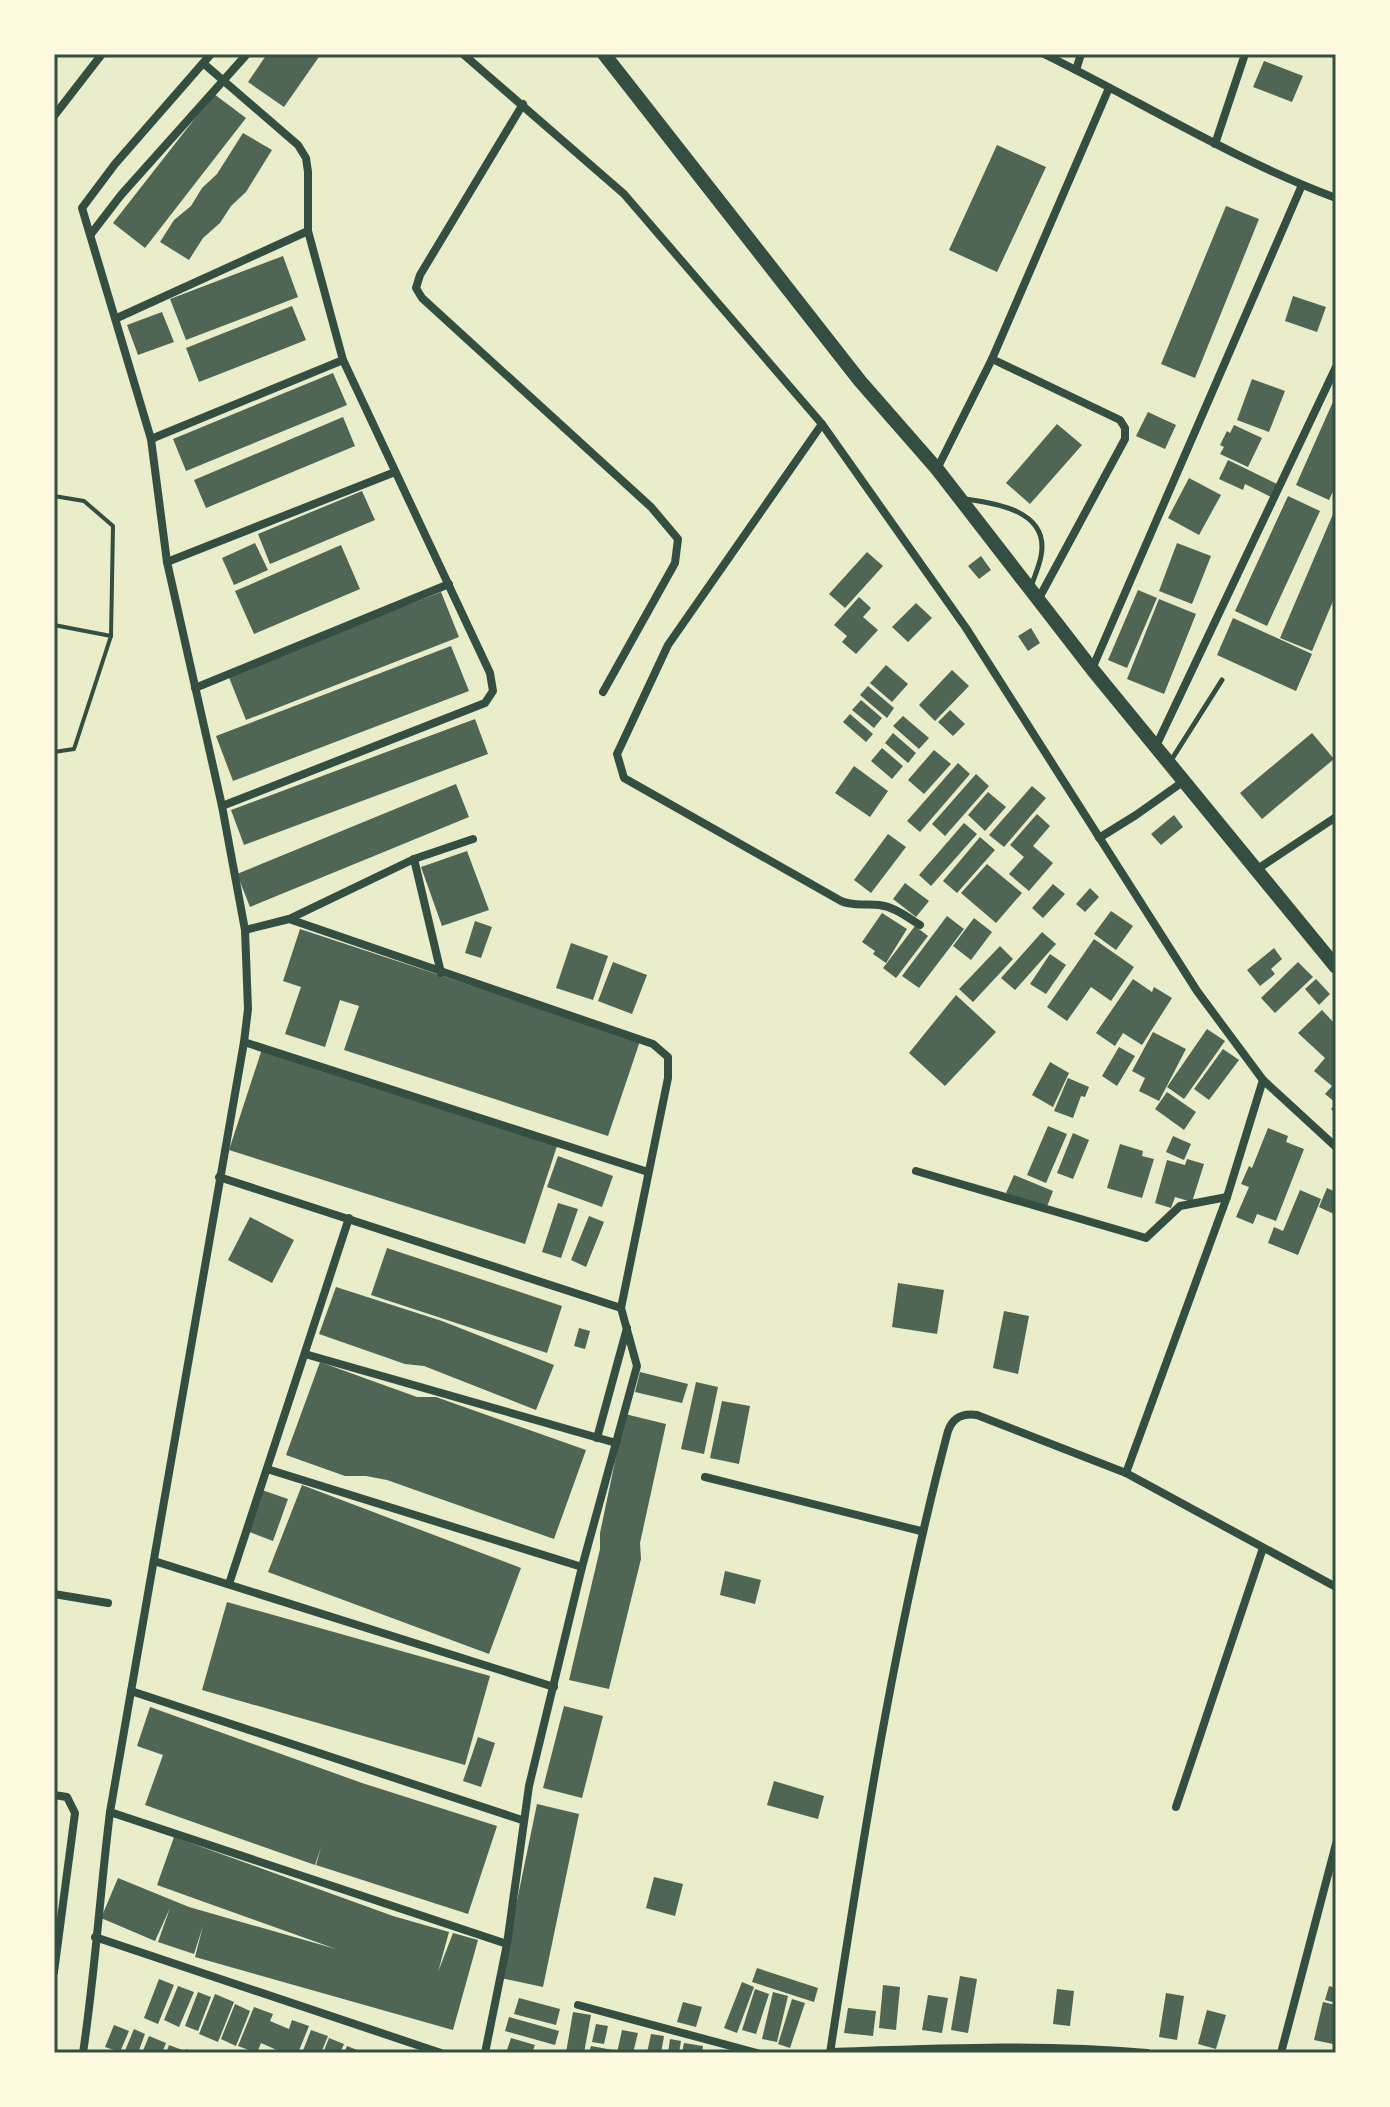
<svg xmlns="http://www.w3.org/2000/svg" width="1390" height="2107" font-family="'Zilla Slab',serif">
<rect width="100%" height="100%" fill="#e9edc9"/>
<g fill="#4f6655">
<path d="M267 54H321L284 107 248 82Z"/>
<path d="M1264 61 1303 76 1292 102 1253 87Z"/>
<path d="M214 94 246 118 145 248 113 223Z"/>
<path d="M243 133 272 150 246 192 231 206 220 223 203 238 189 260 160 242 174 220 191 206 202 188 217 174Z"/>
<path d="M997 145 1046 167 997 272 949 250Z"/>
<path d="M1226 206 1259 219 1195 378 1161 364Z"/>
<path d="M283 256 298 297 186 340 170 299Z"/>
<path d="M1293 296 1326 307 1317 332 1285 321Z"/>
<path d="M292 306 306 340 199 382 186 348Z"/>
<path d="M162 312 174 342 138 355 127 325Z"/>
<path d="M333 373 347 405 186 471 173 439Z"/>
<path d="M1252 379 1285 391 1269 432 1237 420Z"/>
<path d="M1336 395V485L1329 500 1296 485Z"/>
<path d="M1148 412 1176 425 1165 449 1136 436Z"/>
<path d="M343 417 355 446 206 508 194 480Z"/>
<path d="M1057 424 1082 445 1030 504 1006 483Z"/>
<path d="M1234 425 1262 438 1248 467 1220 454 1224 447 1220 445 1227 431 1230 433Z"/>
<path d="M1228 460 1279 485 1273 498 1245 484 1243 490 1219 479Z"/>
<path d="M1189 478 1221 495 1199 535 1168 518Z"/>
<path d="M362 491 375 520 270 564 258 534Z"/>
<path d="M1288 496 1320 511 1267 626 1235 611Z"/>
<path d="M1336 507V594L1312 651 1280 638Z"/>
<path d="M255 543 268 570 234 585 222 558Z"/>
<path d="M1177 543 1211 556 1192 604 1159 591Z"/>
<path d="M341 545 360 589 254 634 235 591Z"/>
<path d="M867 552 883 566 845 608 829 594Z"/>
<path d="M981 556 991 570 979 579 968 566Z"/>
<path d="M1138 590 1157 598 1127 668 1108 660Z"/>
<path d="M441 592 459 637 246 720 228 675Z"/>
<path d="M859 597 871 608 863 617 878 630 856 654 842 642 847 636 834 625Z"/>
<path d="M1159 599 1196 614 1164 694 1127 679Z"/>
<path d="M916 603 932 618 908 642 892 627Z"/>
<path d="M1233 618 1312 654 1296 691 1217 655Z"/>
<path d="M1031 628 1040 643 1028 651 1018 636Z"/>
<path d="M451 646 469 691 233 781 216 736Z"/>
<path d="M886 665 908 684 892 702 870 683Z"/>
<path d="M952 670 969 686 935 721 919 705Z"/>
<path d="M868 686 894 708 887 718 860 695Z"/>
<path d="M861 700 882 718 874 728 852 710Z"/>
<path d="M950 710 965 724 953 736 938 722Z"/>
<path d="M850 714 873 734 866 742 843 722Z"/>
<path d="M903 716 929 738 919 749 893 726Z"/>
<path d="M475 719 488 754 244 845 231 810Z"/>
<path d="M893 733 916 753 908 763 885 743Z"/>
<path d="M1312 733 1334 759 1262 819 1240 793Z"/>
<path d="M882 748 903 766 892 779 871 761Z"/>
<path d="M934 750 951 764 924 794 908 780Z"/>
<path d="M958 763 970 774 920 832 907 821Z"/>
<path d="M854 766 888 791 870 817 835 793Z"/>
<path d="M976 774 989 786 945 836 932 824Z"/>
<path d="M456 784 469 817 250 907 237 874Z"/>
<path d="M1032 786 1046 798 1004 847 989 835Z"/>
<path d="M988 792 1006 807 985 831 968 815Z"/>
<path d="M1037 814 1050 826 1033 846 1053 863 1029 891 1009 874 1024 857 1010 845Z"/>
<path d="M1174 815 1183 827 1161 845 1151 834Z"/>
<path d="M964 823 977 834 931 886 919 875Z"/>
<path d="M888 834 906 847 871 893 854 880Z"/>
<path d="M980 837 995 850 957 893 943 881Z"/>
<path d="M467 851 489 910 442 926 421 867Z"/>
<path d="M987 864 1022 893 996 923 961 893Z"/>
<path d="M905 883 929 901 916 917 893 899Z"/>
<path d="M1053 884 1065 894 1043 918 1032 908Z"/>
<path d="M1090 888 1099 897 1085 912 1076 904Z"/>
<path d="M1111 911 1133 926 1116 950 1094 934Z"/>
<path d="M882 913 907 929 886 963 873 954 875 951 862 942Z"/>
<path d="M947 916 964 929 919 988 902 976Z"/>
<path d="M974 918 992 932 971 960 953 946Z"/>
<path d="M475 921 492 927 481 958 465 953Z"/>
<path d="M915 926 928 936 896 978 883 968Z"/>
<path d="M300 929 640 1041 608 1136 344 1050 359 1006 340 1000 325 1047 285 1034 301 987 283 981Z"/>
<path d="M1042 932 1056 944 1015 990 1001 978Z"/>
<path d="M1094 939 1134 967 1111 1001 1091 987 1067 1021 1047 1007Z"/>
<path d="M571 943 608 956 593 1000 556 988Z"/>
<path d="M1000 946 1013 959 973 1002 959 989Z"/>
<path d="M1274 948 1282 959 1271 969 1275 974 1260 986 1247 970Z"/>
<path d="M1050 954 1066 965 1046 994 1030 984Z"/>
<path d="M613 962 647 975 632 1014 598 1001Z"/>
<path d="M1298 962 1313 977 1275 1013 1261 998Z"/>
<path d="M1133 979 1152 992 1154 987 1172 998 1142 1045 1123 1033 1115 1046 1096 1033Z"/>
<path d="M1316 979 1330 994 1319 1005 1305 989Z"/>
<path d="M956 995 996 1032 945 1086 909 1053Z"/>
<path d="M1322 1010 1336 1025V1114L1331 1109 1336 1103 1325 1094 1332 1086 1314 1071 1325 1058 1298 1033Z"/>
<path d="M1207 1029 1225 1041 1184 1099 1167 1087Z"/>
<path d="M1153 1032 1186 1049 1159 1101 1139 1091 1145 1078 1132 1071Z"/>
<path d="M1119 1047 1135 1056 1117 1086 1102 1076Z"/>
<path d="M262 1049 558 1143 525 1244 229 1150Z"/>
<path d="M1223 1049 1239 1060 1209 1100 1194 1089Z"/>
<path d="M1050 1062 1069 1073 1053 1107 1032 1095Z"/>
<path d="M1068 1078 1089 1087 1085 1097 1081 1096 1073 1118 1054 1111Z"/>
<path d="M1167 1092 1196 1112 1184 1130 1155 1109Z"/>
<path d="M1048 1126 1067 1134 1046 1183 1027 1175Z"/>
<path d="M1268 1128 1288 1136 1286 1142 1304 1149 1276 1221 1257 1214 1253 1224 1236 1217 1249 1187 1241 1184 1249 1166 1252 1168Z"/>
<path d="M1073 1133 1089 1140 1073 1179 1057 1173Z"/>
<path d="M1173 1136 1191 1144 1184 1160 1166 1152Z"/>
<path d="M1120 1144 1143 1151 1142 1156 1154 1159 1142 1198 1107 1188Z"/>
<path d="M558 1156 613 1176 602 1207 547 1187Z"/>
<path d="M1187 1159 1204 1164 1192 1202 1175 1197 1171 1208 1155 1203 1167 1160 1185 1165Z"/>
<path d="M1014 1175 1053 1191 1046 1209 1006 1193Z"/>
<path d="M1327 1188 1336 1192V1215L1319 1207Z"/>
<path d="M1300 1190 1321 1199 1298 1255 1268 1243 1274 1227 1283 1231Z"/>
<path d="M558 1203 578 1209 561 1258 542 1252Z"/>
<path d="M589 1216 604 1222 586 1267 571 1260Z"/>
<path d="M250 1217 294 1240 272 1283 228 1260Z"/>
<path d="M387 1248 562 1306 547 1353 371 1295Z"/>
<path d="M898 1283 944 1290 937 1334 892 1327Z"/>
<path d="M336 1287 442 1321 554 1365 536 1410 424 1366 405 1364 319 1334Z"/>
<path d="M1004 1311 1029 1316 1018 1374 993 1368Z"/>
<path d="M579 1328 590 1331 585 1349 574 1346Z"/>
<path d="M320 1362 417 1397H436L586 1450 554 1539 387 1480 366 1476H345L286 1455Z"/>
<path d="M640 1372 688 1384 682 1403 635 1392Z"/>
<path d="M696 1382 718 1387 704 1454 681 1449Z"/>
<path d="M722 1401 750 1406 739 1464 710 1458Z"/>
<path d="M625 1414 666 1424 640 1543 641 1559 609 1689 569 1680 600 1549V1533Z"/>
<path d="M302 1485 521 1568 489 1654 268 1572Z"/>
<path d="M262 1490 288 1499 273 1541 247 1531Z"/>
<path d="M725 1571 761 1580 755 1604 720 1595Z"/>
<path d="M227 1602 490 1676 465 1765 202 1690Z"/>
<path d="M564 1706 603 1716 582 1798 543 1788Z"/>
<path d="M150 1707 362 1783 497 1826 468 1914 316 1865 321 1847 315 1865 145 1805 163 1755 137 1746Z"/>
<path d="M478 1737 495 1743 481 1787 463 1781Z"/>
<path d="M774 1781 824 1796 818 1819 767 1805Z"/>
<path d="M537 1804 579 1814 543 1987 501 1978Z"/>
<path d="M174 1837 393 1916 449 1932 438 1972 453 1933 478 1940 453 2030 195 1957 203 1926 194 1954 158 1942 170 1908 155 1941 101 1918 118 1878 189 1907 336 1949 157 1885Z"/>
<path d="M654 1877 683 1884 675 1916 646 1908Z"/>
<path d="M757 1968 818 1988 814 2002 752 1982Z"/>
<path d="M960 1976 977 1979 968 2033 951 2030Z"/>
<path d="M159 1979 174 1985 158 2024 144 2018Z"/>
<path d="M742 1982 754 1987 737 2033 724 2028Z"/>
<path d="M883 1985 900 1987 896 2030 879 2028Z"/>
<path d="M178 1986 194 1992 179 2027 164 2020Z"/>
<path d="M1329 1986 1336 1988V2003L1325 2000Z"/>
<path d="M755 1989 769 1994 756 2034 742 2030Z"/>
<path d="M1057 1989 1074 1991 1070 2026 1053 2024Z"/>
<path d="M198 1992 211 1997 198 2031 185 2026Z"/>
<path d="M773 1992 788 1996 777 2042 762 2039Z"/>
<path d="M1166 1993 1184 1996 1177 2040 1159 2037Z"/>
<path d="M215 1994 234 2002 218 2042 199 2034Z"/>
<path d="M928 1995 948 1998 942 2033 922 2030Z"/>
<path d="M519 1998 560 2009 556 2025 514 2014Z"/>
<path d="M792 1999 805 2003 790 2048 778 2044Z"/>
<path d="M683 2002 702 2007 696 2027 677 2022Z"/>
<path d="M1323 2002 1336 2005V2029L1333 2044 1314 2040Z"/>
<path d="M235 2004 250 2011 236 2046 221 2039Z"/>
<path d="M254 2007 273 2014 270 2021 289 2029 292 2020 309 2026 298 2053H279V2051L261 2043 257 2053 238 2046Z"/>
<path d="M848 2008 876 2011 873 2036 844 2033Z"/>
<path d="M1207 2010 1226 2015 1216 2049 1198 2044Z"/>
<path d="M573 2012 591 2015 584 2053H566Z"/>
<path d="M509 2017 559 2031 555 2045 505 2031Z"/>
<path d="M596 2024 608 2026 604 2044 592 2042Z"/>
<path d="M114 2025 129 2031 120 2052 105 2047Z"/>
<path d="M134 2029 145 2034 138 2053H124Z"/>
<path d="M311 2030 328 2036 321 2053H302Z"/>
<path d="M622 2030 638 2033 633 2053H617Z"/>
<path d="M651 2034 664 2036 661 2053H647Z"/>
<path d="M149 2036 166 2043 162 2053H142Z"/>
<path d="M329 2038 344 2044 340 2053H323Z"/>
<path d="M511 2038 535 2045 532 2053H506Z"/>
<path d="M670 2039 681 2041 679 2053H668Z"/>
<path d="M684 2043 703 2046 702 2053H682Z"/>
<path d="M169 2045 185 2051 186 2049 195 2053H166Z"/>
<path d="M347 2046 365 2053H344Z"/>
<path d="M591 2046 613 2050V2053H589Z"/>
</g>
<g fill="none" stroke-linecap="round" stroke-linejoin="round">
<g stroke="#344e41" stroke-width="4">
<path d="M54 496 84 501 113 526 111 636 74 749 54 752"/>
<path d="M54 625 111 636"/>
</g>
<g stroke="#344e41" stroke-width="5">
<path d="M965 499C996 503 1050 511 1041 556 1039 567 1034 577 1031 587"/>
<path d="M1170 762 1222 680"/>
</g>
<g stroke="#344e41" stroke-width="8">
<path d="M463 54 624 194 822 424 966 628 1197 991 1263 1080 1336 1147"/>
<path d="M1044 54C1142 102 1234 160 1336 198"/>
<path d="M203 63 298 145 306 158 308 172V231L343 360 490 673 493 691 485 703 222 806"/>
<path d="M1076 70 1081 54"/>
<path d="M523 104 420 275 416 288 422 298 651 507 678 539 675 563 603 692"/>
<path d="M54 116 102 54"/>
<path d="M1215 144 1245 54"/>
<path d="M91 234 121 195 247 54"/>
<path d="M117 318 308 231"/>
<path d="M992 359 1120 420 1125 428V439L1038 600"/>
<path d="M822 424 668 645 617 754 624 778 841 901C855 907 865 903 879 905 895 907 907 917 920 925"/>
<path d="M151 439 343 360"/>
<path d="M937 469 992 359 1109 88"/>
<path d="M167 562 395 472"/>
<path d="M1092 669 1302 185"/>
<path d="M195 688 449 584"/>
<path d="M1156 746 1336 367"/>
<path d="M1099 838 1136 815 1184 781"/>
<path d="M414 859 441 973"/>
<path d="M1256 870 1336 817"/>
<path d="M289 919 653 1044 668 1057V1078L621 1308 637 1366 582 1567 529 1786 507 1944 485 2053"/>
<path d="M245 930 289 919 414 859 473 839"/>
<path d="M244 1042 648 1172"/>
<path d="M916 1171 1146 1238 1180 1206 1227 1197"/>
<path d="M219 1177 621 1308"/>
<path d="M305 1354 616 1443"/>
<path d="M597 1438 627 1328"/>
<path d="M267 1469 582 1567"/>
<path d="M1126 1473 1227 1197 1263 1080"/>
<path d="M705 1477 921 1531"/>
<path d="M154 1561 554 1687"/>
<path d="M229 1584 349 1218"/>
<path d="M54 1594 108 1603"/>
<path d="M131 1691 522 1820"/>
<path d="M54 1795 67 1797 75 1813 54 1972"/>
<path d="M1176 1807 1263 1548"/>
<path d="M110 1812 507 1944"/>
<path d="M95 1937 441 2053"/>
<path d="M578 2005 757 2053"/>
<path d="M830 2052C935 2048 1042 2044 1147 2053"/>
<path d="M83 2053C95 1973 100 1893 110 1812L244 1042 248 1009 245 930 222 806 167 562 151 439 82 208 115 164 211 54"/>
<path d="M830 2053C862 1845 894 1635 948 1431 953 1417 963 1413 977 1415L1126 1473 1336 1587"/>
<path d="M1281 2053 1336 1844"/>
</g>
<path stroke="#344e41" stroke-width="14" d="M604 54 860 381 937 469 1092 669 1336 967"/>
</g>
<rect width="1390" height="2107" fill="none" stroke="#fefae0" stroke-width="112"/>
<rect x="56" y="56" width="1278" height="1995" fill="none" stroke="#344e41" stroke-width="3"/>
</svg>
